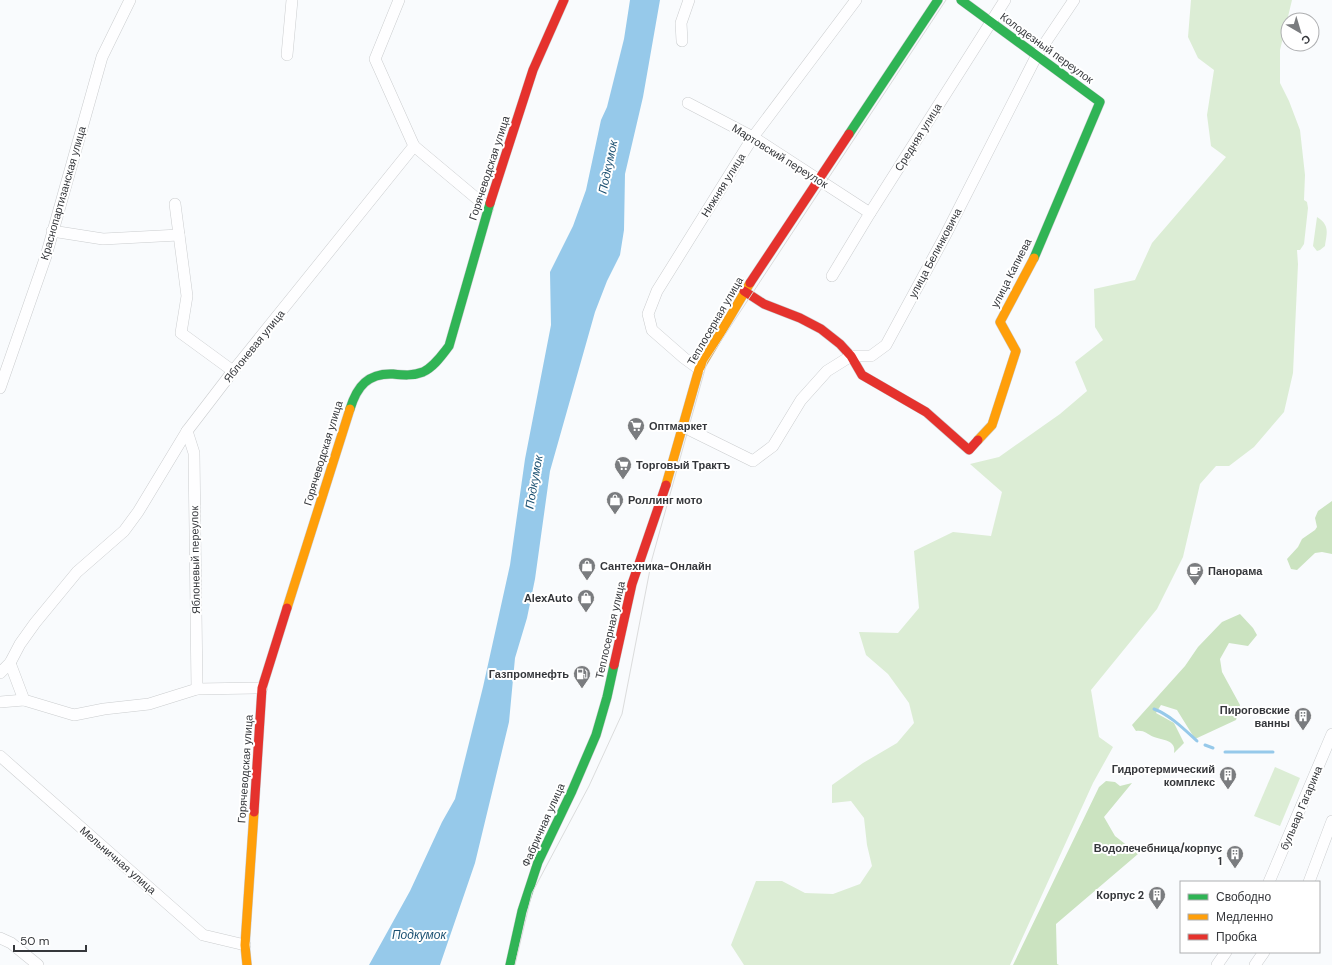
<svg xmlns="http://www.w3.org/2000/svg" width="1332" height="965" font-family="'DM Sans',sans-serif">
<rect width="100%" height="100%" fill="#f9fbfd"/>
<g fill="#dcedd5">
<path d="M1191 0H1292L1280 50V83L1289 101 1300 130 1305 175 1304 200 1307 202 1308 208 1304 244 1300 250H1297L1298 264 1293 373 1284 412 1254 447 1229 466H1216L1200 484 1183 557 1157 609 1091 690 1099 737 1113 747 1093 783 1010 965H744L731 945 756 881H782L805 893 833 894 860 884 872 866 867 845 864 818 851 801 832 803V785L863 763 897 743 914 723 909 703 888 674 866 655 859 632 898 633 919 608 914 551 953 532 991 536 1002 492 970 464 999 457 1060 414 1087 391 1075 362 1103 340 1095 327 1094 289 1135 280 1152 243 1226 157 1211 146 1207 115 1214 70 1198 58 1188 37Z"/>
<path d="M1317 217C1330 225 1327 233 1325 246L1320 250 1317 251 1313 246Z"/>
<path d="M1275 767 1300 778 1280 826 1254 816Z"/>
</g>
<g fill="#cbe3c0">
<path d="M1332 501V554L1322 552 1315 553 1297 570 1291 569 1287 559 1298 547 1302 539 1315 530 1317 527 1315 518 1318 511Z"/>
<path d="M1240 614 1253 628 1257 635 1248 646 1229 643 1220 659 1222 672 1240 705 1236 720 1195 739 1177 710 1161 705 1156 713 1174 723 1184 743 1174 753C1177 740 1162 740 1154 737 1146 734 1145 730 1136 731L1132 725 1185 666 1198 647 1222 622Z"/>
<path d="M1106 781 1115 782 1120 786 1132 783 1104 817 1115 836 1138 854 1056 924 1057 964 1059 965H1013L1099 787Z"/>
</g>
<path fill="#96c9ea" d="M630 0H660L643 97 625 174 624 230 620 255 607 281 595 312 550 471 535 579 527 618 515 658 509 722 475 863 440 965H369L410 891 442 822 455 799 483 687 510 565 525 459 551 325 550 272 573 226 586 190 601 120 607 107 624 39Z"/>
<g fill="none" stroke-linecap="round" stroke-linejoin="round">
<g stroke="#96c9ea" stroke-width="3">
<path d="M1154 709C1170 715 1184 729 1197 741"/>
<path d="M1205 745 1213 748"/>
<path d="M1225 752H1273"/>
</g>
<defs>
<g id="street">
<path d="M682 41 681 23 689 0"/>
<path d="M287 55 292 0"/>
<path d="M688 103 753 137 870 213"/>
<path d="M414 146 488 208"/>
<path d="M175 204 187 296 181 333 233 371"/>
<path d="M52 231 103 239 179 235"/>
<path d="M832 276 870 213 1005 0"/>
<path d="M699 369 684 358 652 330 648 314 657 291 753 137 856 0"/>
<path d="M0 388 46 256 102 57 130 0"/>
<path d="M682 426 753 461 773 446 801 400 827 371 851 356H871L886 345 945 236 1037 55 1074 0"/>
<path d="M187 431 194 453 197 689"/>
<path d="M10 663 24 700 74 715 104 709 149 704 197 689 262 688"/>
<path d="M0 673 10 663 20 644 35 623 77 572 124 531 138 512 187 431 233 371 414 146 375 59 399 0"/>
<path d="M0 702 24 700"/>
<path d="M0 756 203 935 245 945"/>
<path d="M1269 882 1332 734"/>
<path d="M1309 882 1332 821"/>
<path d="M0 938 11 943 38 965"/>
<path d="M1217 965 1226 952"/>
<path d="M1255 965 1264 952"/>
</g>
<g id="fast">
<path d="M961 0 1100 102 1034 258"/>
<path d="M849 134 938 0"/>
<path d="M350 409C357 386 368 373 393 374 403 375 413 376 423 372 434 367 442 355 449 346L490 203"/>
<path d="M510 965 522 911 538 862 572 791 596 735 607 697 614 665"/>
</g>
<g id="slow">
<path d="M978 440 992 425 1016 351 1000 322 1034 258"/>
<path d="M666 485 699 369 750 283"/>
<path d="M287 608 350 409"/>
<path d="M247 965 245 945 254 812"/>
</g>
<g id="jam">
<path d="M490 203 533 70 564 0"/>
<path d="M750 283 849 134"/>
<path d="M744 291 764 304 800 318 821 329 840 344 851 356 862 375 926 412 969 450 978 440"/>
<path d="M614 665 632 584 666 485"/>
<path d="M254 812 262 688 287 608"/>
</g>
</defs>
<use href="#street" stroke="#cbcdcf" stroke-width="12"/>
<use href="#fast" stroke="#cbcdcf" stroke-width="10"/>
<use href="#slow" stroke="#cbcdcf" stroke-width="10"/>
<use href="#jam" stroke="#cbcdcf" stroke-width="10"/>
<use href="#street" stroke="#fefeff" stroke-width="11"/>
<use href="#fast" stroke="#30b455" stroke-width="9"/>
<use href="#slow" stroke="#ff9f0a" stroke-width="9"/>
<use href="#jam" stroke="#e5322d" stroke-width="9"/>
<path stroke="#dbdcdc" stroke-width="1" d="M515 965 532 893 589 786 622 714 652 559 707 362 946 0"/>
</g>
<defs>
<symbol id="supermarket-pin" viewBox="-11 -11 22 30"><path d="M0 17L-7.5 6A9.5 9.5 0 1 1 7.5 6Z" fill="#7a7c7f" stroke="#fff"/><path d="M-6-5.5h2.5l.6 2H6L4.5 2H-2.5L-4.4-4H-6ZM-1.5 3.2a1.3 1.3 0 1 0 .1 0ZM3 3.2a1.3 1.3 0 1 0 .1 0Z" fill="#fff"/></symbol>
<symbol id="shop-pin" viewBox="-11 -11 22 30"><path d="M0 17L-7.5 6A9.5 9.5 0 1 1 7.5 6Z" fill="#7a7c7f" stroke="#fff"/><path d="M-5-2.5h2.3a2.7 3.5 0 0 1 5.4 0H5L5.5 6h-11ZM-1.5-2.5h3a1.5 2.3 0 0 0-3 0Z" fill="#fff"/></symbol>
<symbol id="cafe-pin" viewBox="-11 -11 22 30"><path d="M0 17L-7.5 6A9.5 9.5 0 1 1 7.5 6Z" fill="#7a7c7f" stroke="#fff"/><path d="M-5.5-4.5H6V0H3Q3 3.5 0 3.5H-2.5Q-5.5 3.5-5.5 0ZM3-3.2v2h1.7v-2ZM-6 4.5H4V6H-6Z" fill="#fff"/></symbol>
<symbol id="fuel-pin" viewBox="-11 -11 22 30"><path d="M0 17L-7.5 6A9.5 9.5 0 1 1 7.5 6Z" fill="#7a7c7f" stroke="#fff"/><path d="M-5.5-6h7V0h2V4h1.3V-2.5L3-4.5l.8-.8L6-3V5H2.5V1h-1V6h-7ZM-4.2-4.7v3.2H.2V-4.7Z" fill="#fff"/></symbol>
<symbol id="building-pin" viewBox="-11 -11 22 30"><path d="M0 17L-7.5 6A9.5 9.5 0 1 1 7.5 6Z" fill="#7a7c7f" stroke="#fff"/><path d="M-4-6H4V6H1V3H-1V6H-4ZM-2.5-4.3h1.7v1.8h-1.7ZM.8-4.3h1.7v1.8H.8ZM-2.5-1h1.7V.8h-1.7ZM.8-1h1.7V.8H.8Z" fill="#fff"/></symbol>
</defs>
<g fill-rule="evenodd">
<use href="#supermarket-pin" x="626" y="416" width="20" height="27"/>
<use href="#supermarket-pin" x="613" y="455" width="20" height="27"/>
<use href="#shop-pin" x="605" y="490" width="20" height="27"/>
<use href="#shop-pin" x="577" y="556" width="20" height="27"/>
<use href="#cafe-pin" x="1185" y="561" width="20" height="27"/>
<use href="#shop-pin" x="576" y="588" width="20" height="27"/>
<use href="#fuel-pin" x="572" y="664" width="20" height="27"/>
<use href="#building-pin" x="1293" y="706" width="20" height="27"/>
<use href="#building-pin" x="1218" y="765" width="20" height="27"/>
<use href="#building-pin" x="1225" y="844" width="20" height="27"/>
<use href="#building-pin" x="1147" y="885" width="20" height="27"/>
</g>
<g text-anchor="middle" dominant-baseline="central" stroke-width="4" stroke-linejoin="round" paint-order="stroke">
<g font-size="11" fill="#35373b" stroke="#fff">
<text transform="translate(1047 48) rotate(36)">Колодезный переулок</text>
<text transform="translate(918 137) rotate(-58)">Средняя улица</text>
<text transform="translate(780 156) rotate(32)">Мартовский переулок</text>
<text transform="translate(489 168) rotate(-72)">Горячеводская улица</text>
<text transform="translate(723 185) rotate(-58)">Нижняя улица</text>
<text transform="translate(63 193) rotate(-74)">Краснопартизанская улица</text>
<text transform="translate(935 253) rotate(-62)">улица Белинковича</text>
<text transform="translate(1011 273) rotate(-63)">улица Капиева</text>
<text transform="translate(715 321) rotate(-60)">Теплосерная улица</text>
<text transform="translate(254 346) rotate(-51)">Яблоневая улица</text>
<text transform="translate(323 453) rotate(-73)">Горячеводская улица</text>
<text transform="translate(195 560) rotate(-91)">Яблоневый переулок</text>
<text transform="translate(610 630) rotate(-77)">Теплосерная улица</text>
<text transform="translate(245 769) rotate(-86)">Горячеводская улица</text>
<text transform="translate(1301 808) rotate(-67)">бульвар Гагарина</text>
<text transform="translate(543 825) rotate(-66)">Фабричная улица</text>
<text transform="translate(118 860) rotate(41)">Мельничная улица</text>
</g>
<g font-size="11" font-weight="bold" fill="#35373b" stroke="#fff" text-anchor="end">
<text x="649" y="426" text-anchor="start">Оптмаркет</text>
<text x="636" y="465" text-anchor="start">Торговый Трактъ</text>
<text x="628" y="500" text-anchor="start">Роллинг мото</text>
<text x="600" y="566" text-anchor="start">Сантехника-Онлайн</text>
<text x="1208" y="571" text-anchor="start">Панорама</text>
<text x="573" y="598">AlexAuto</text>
<text x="569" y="674">Газпромнефть</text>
<text x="1290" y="710">Пироговские<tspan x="1290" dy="13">ванны</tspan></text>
<text x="1215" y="769">Гидротермический<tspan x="1215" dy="13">комплекс</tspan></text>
<text x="1222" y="848">Водолечебница/корпус<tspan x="1222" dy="13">1</tspan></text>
<text x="1144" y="895">Корпус 2</text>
</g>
<g font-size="12" font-style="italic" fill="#1c5172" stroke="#fff">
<text transform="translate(608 167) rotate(-78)">Подкумок</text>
<text transform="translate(534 482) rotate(-80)">Подкумок</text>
<text x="419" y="935">Подкумок</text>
</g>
</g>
<rect x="1180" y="881" width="140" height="72" fill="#ffffff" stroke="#aeafb1"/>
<rect x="1188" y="894" width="20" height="6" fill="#30b455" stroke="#aeafb1"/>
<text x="1216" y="901" font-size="12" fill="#35373b">Свободно</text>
<rect x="1188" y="914" width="20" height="6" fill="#ff9f0a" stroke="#aeafb1"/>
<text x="1216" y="921" font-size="12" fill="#35373b">Медленно</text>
<rect x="1188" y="934" width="20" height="6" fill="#e5322d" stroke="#aeafb1"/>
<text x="1216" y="941" font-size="12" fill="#35373b">Пробка</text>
<g transform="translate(1300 32) rotate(142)"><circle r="19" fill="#ffffff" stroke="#aeafb1"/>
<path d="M0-3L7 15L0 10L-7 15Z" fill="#7a7c7f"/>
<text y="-6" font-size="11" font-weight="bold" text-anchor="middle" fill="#35373b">С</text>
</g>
<path d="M14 945v6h72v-6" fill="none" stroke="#35373b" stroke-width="2"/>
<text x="20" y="945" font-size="12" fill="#35373b" stroke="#ffffff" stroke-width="3" paint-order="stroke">50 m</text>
</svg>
